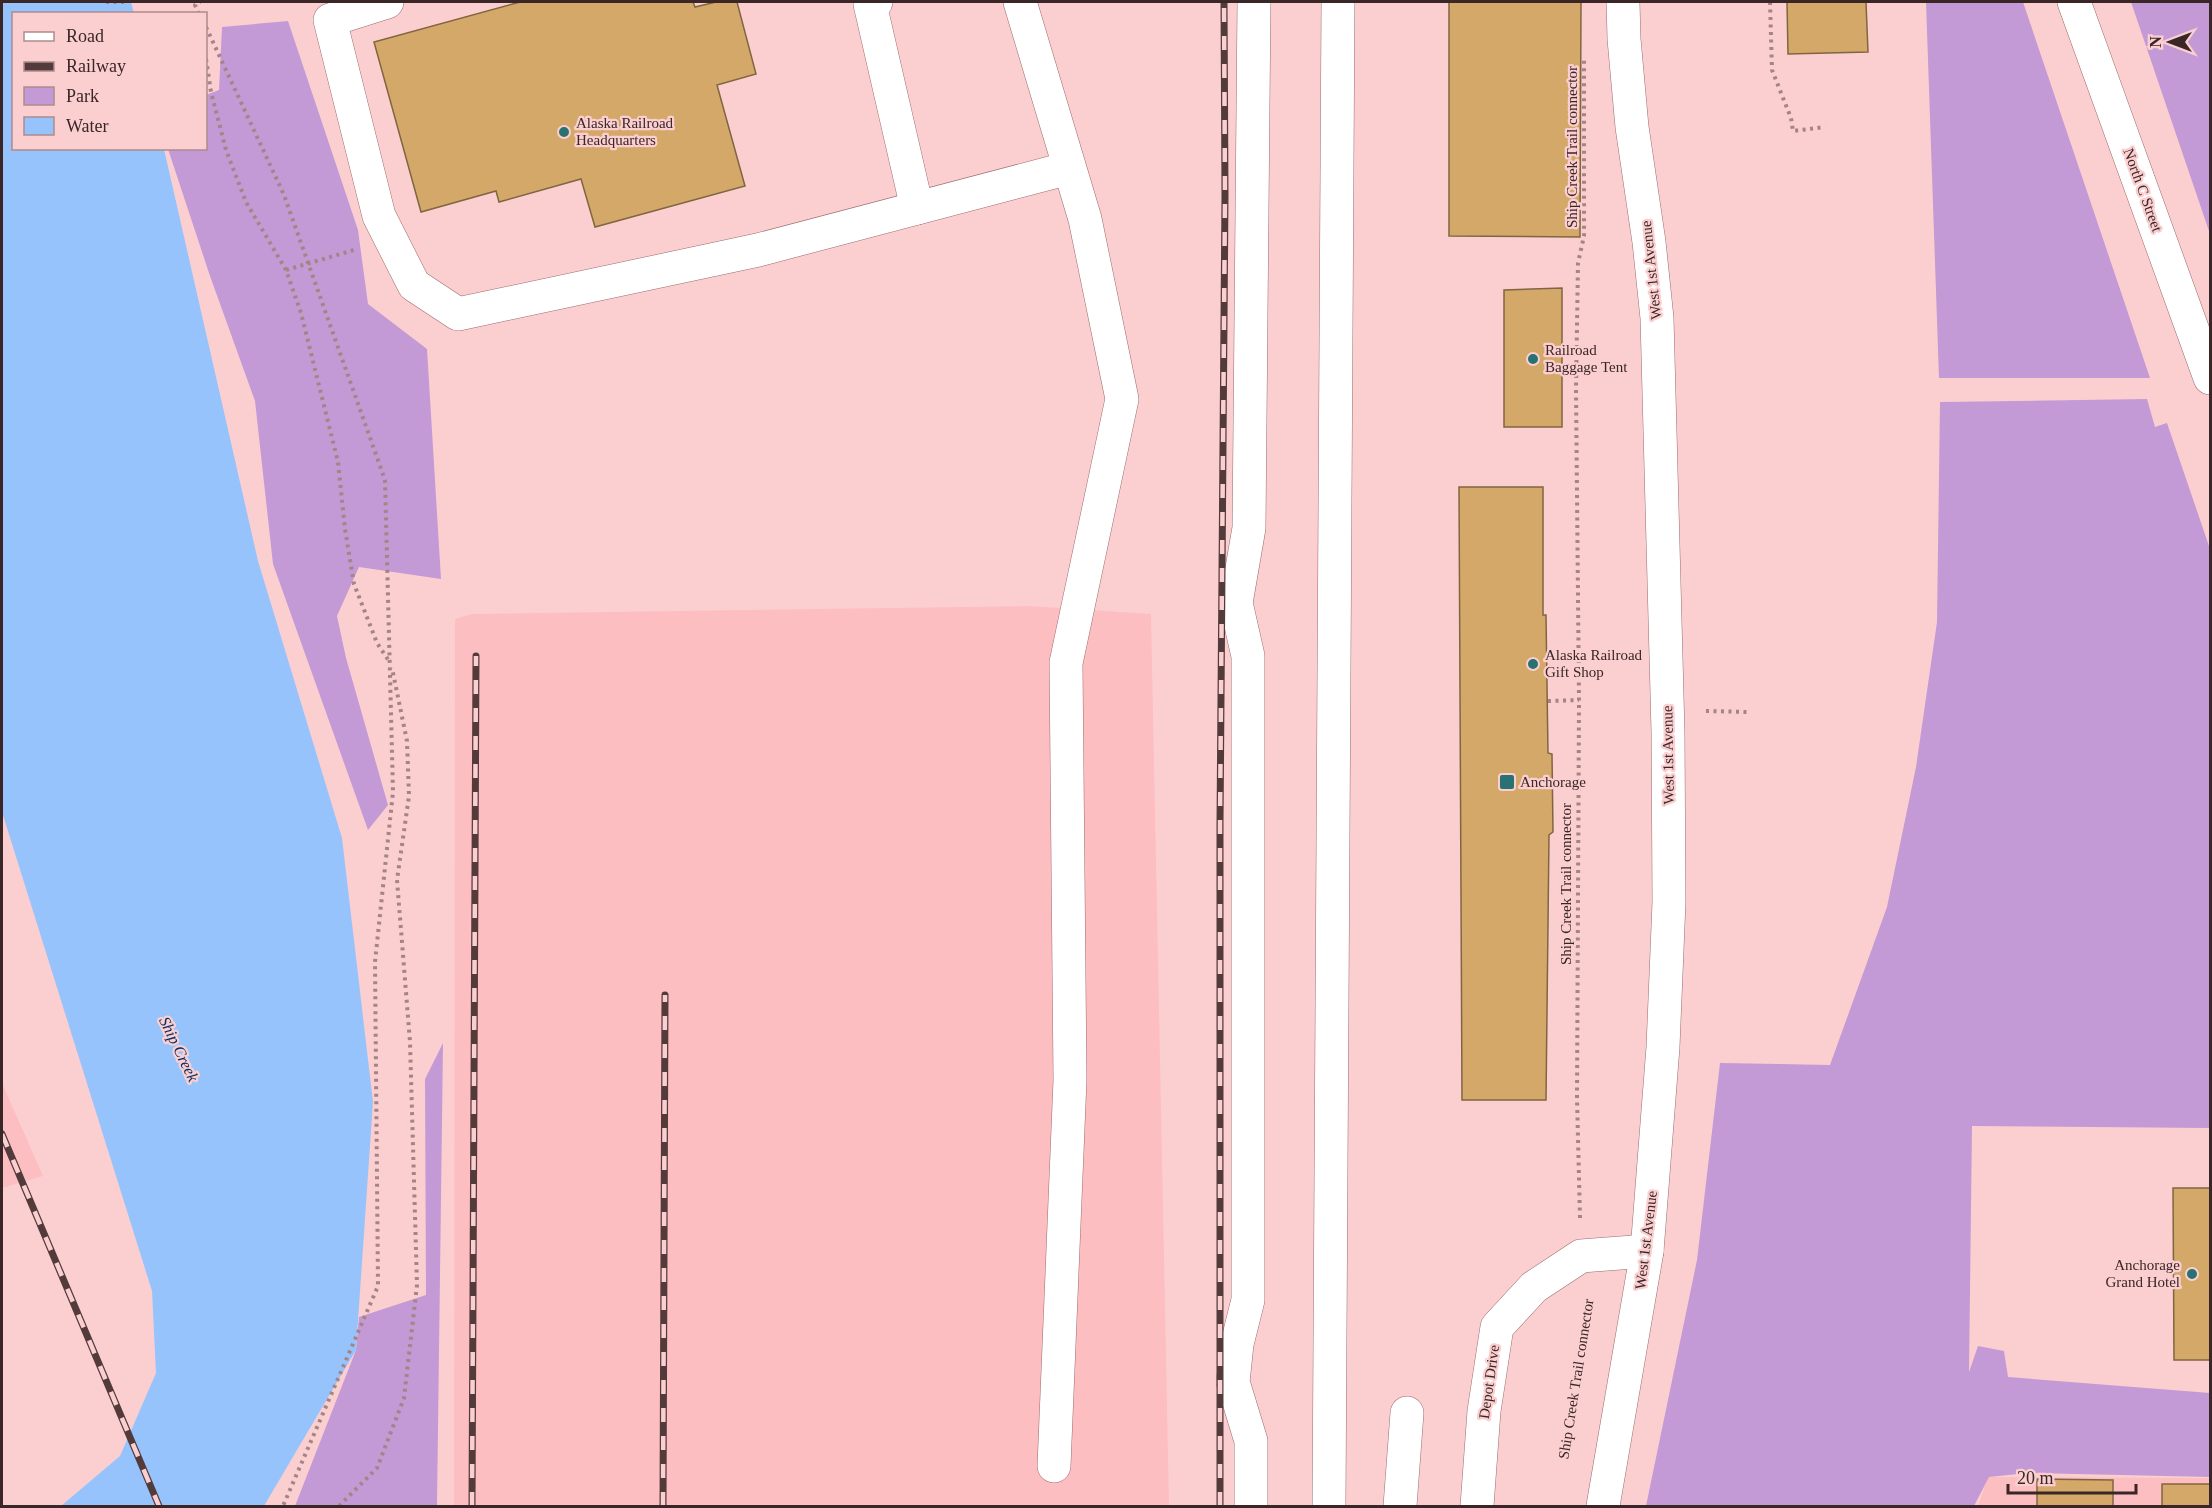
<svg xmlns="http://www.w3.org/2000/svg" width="2212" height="1508" font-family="'Times New Roman',serif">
<rect width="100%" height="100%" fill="#fbcfd0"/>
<g fill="#fdbec1">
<path d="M1029 606 1151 614 1169 1506H454L455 619 472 614Z"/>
<path d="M2 1083 43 1176 2 1188Z"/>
<path d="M1988 1477 2210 1478V1506H1978Z"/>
</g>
<g fill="#c39ad5">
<path d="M1926 2H2023L2150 378H1939Z"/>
<path d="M2131 2H2210V234Z"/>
<path d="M288 21 358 230 368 304 427 349 441 579 359 567 337 616 346 658 388 805 368 830 273 564 255 401 210 276 168 149 206 148V95L219 90 222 27Z"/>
<path d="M2147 399 2155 427 2167 423 2210 549V1128L1972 1126 1969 1372 1978 1346 2004 1351 2008 1377 2210 1393V1477L2028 1473 1989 1477 1974 1506H1646L1697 1260 1720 1063 1830 1065 1887 907 1916 767 1937 622 1940 402Z"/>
<path d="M443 1043 437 1506H295L356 1350 359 1317 426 1295 425 1079Z"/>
</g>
<path fill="#97c3fd" d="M2 2H131L134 13 14 14V148L164 149 258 561 342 838 373 1102 356 1350 264 1506H61L120 1456 156 1373 152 1291 2 812Z"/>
<g fill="#d3a869" stroke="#806640" stroke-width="1.5">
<path d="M520 2H693L695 7 716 2H737L756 74 717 85 745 186 595 227 581 179 499 202 496 191 421 212 374 42Z"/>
<path d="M1449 2H1581L1580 237 1449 236Z"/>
<path d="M1787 2H1866L1868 52 1788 54Z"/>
<path d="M1562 288V427H1504V290Z"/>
<path d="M1459 487H1543V615H1546L1548 753 1552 754 1553 832 1549 835 1546 1100H1462Z"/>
<path d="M2173 1188H2210V1360H2174Z"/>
<path d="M2037 1479 2113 1480V1506H2037Z"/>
<rect x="2162" y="1484" width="48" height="22"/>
</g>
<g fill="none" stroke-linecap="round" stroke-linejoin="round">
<defs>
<g id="minor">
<path d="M387 2 330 20 379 216 414 285 458 314 758 250 1069 168"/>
<path d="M876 2 870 4 917 208"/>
<path d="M1020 2 1085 219 1122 399 1066 663 1070 1080 1054 1466"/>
<path d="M2074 2 2210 378"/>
<path d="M1251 1506V1441L1233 1382 1237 1344 1248 1300V656L1236 603 1249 528 1254 2"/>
<path d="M1329 1506 1338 2"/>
<path d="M1400 1506 1407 1413"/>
<path d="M1477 1506 1484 1411 1497 1327 1534 1287 1581 1256 1647 1251"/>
<path d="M1603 1506 1647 1251 1663 1047 1669 902 1668 732 1657 318 1649 242 1632 127 1624 39 1623 2"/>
</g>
</defs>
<use href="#minor" stroke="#9c6b6d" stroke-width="34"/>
<g stroke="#a58485" stroke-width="4" stroke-dasharray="3 4.5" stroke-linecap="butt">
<path d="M106 2H128"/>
<path d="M1770 2 1772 70 1791 118 1793 131 1825 127"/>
<path d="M199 14 195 5 200 2"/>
<path d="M206 27 284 195 385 480 393 792 375 962 378 1286 283 1506"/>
<path d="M206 59 211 92 226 150 246 202 286 270 301 313 338 462 345 529 354 584 377 643 389 661"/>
<path d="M286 270 354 250"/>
<path d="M1548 701 1579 700"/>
<path d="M1706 711 1747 712"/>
<path d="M1580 1218 1577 1098 1579 700 1576 389 1578 263 1584 236V59"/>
<path d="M339 1506 377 1468 404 1398 417 1285 410 1042 397 880 409 796 407 741 392 668"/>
</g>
<use href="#minor" stroke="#fff" stroke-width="33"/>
<defs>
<g id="rail">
<path d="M2 1134 159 1506"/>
<path d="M472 1506 476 656"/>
<path d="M663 1506 665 995"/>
<path d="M1220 1506V824L1225 195 1224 2"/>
</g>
</defs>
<use href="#rail" stroke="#533b3c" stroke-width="7"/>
<use href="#rail" stroke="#fbcfd0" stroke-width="4.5" stroke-dasharray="14" stroke-linecap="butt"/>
</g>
<g fill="#287273" stroke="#fbcfd0" stroke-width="2">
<circle cx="564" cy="132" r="6"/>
<circle cx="1533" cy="359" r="6"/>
<circle cx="1533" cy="664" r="6"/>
<rect x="1499" y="774" width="16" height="16" rx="3"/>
<circle cx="2192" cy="1274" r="6"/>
</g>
<g text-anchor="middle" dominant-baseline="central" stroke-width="4.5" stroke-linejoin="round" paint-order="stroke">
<g font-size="15" fill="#3a2627" stroke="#fbcfd0" text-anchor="start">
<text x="576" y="123">Alaska Railroad<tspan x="576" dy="17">Headquarters</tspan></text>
<text x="1545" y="350">Railroad<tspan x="1545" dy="17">Baggage Tent</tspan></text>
<text x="1545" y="655">Alaska Railroad<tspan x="1545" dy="17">Gift Shop</tspan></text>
<text x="1520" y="782">Anchorage</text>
<text x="2180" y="1265" text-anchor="end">Anchorage<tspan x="2180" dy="17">Grand Hotel</tspan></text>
</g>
<g font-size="15" fill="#3a2627" stroke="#fbcfd0">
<text transform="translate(1572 147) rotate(-90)">Ship Creek Trail connector</text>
<text transform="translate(2143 190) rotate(70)">North C Street</text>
<text transform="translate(1651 270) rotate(-96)">West 1st Avenue</text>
<text transform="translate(1668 755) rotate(-91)">West 1st Avenue</text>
<text transform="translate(1566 884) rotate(-90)">Ship Creek Trail connector</text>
<text transform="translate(1646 1240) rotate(-83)">West 1st Avenue</text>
<text transform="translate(1576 1379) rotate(-81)">Ship Creek Trail connector</text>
<text transform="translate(1489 1382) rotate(-82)">Depot Drive</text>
</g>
<g font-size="16" font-style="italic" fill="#042f62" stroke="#fbcfd0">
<text transform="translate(179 1049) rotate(64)">Ship Creek</text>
</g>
</g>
<rect width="2212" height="1508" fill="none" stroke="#3a2627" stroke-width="6"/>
<rect x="12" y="12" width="195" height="138" fill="#fbcfd0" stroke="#ae8b8c" stroke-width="1.5"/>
<rect x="24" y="32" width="30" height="9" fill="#ffffff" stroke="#ae8b8c" stroke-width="1.5"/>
<text x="66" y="42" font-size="18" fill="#3a2627">Road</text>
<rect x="24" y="62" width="30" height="9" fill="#533b3c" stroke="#ae8b8c" stroke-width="1.5"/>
<text x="66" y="72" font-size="18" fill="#3a2627">Railway</text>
<rect x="24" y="87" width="30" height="18" fill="#c39ad5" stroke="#ae8b8c" stroke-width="1.5"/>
<text x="66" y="102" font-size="18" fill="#3a2627">Park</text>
<rect x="24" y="117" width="30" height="18" fill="#97c3fd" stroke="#ae8b8c" stroke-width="1.5"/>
<text x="66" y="132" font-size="18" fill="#3a2627">Water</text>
<g transform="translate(2170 42) rotate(270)" stroke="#fbcfd0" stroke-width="4.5" paint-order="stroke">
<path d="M0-4.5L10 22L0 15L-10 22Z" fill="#3a2627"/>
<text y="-9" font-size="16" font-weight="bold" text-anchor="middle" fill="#3a2627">N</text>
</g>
<path d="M2008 1484v9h128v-9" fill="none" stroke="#3a2627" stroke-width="3"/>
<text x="2017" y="1484" font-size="18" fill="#3a2627" stroke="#fbcfd0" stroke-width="4.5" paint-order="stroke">20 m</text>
</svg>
